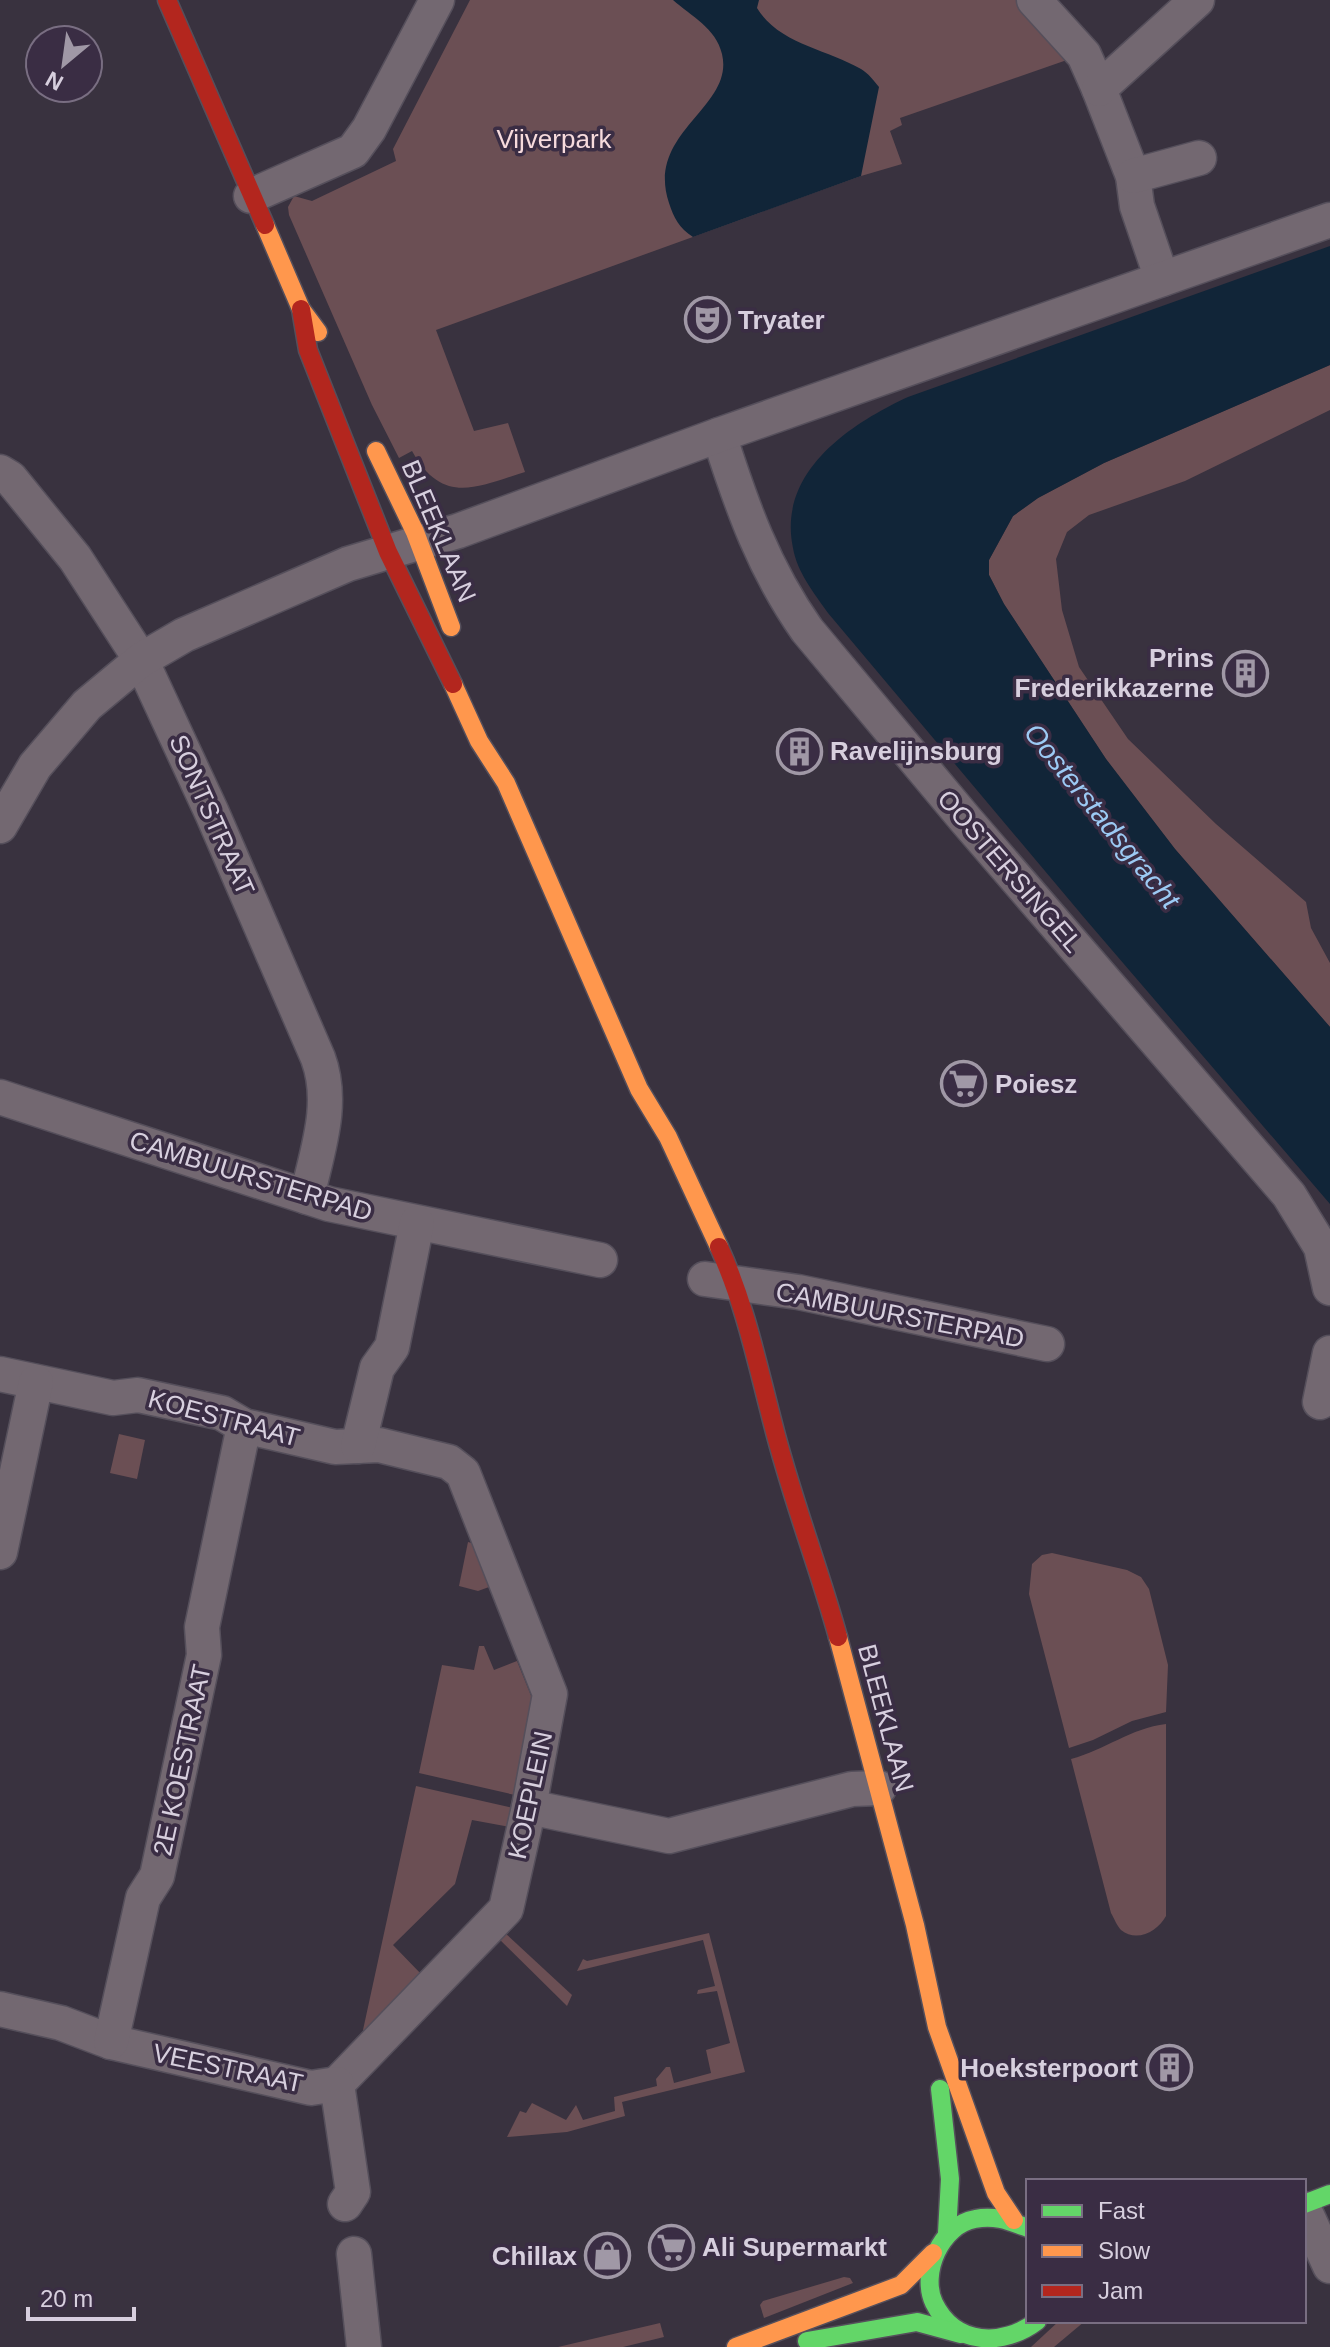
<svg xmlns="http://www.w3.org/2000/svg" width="1330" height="2347" font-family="Helvetica,sans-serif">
<rect width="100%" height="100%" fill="#39323f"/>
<g fill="#6b4f54">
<path d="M470 0H1016L1067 57 1064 61 900 118 902 125 890 131 902 164 861 176 436 330 474 431 508 423 525 472C476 487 443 506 412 451L399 458 372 405 289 215 288 207 294 196 312 201 396 161 393 149Z"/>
<path d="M1330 365V410L1185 481 1089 515 1067 532 1056 559 1062 610 1079 667 1128 739 1216 824 1306 902 1311 928 1330 963V1027L1175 849 1106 759 1004 604 989 575V560L1013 516 1038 498 1104 463Z"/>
<path d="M119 1434 145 1440 137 1479 110 1473Z"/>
<path d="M468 1542 482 1546 500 1583 478 1591 459 1586Z"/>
<path d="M1052 1553 1127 1570 1141 1577 1149 1589 1168 1665 1166 1712 1132 1721 1093 1740 1069 1748 1029 1594 1032 1564 1042 1555Z"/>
<path d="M479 1646H484L494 1670 517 1661 534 1703 515 1795 419 1773 442 1665 474 1670Z"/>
<path d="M1166 1724V1916C1158 1931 1137 1943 1121 1930 1117 1926 1114 1918 1111 1913L1071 1759C1105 1750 1131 1728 1166 1724Z"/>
<path d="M416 1786 513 1808 510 1827 472 1820 455 1884 393 1945 422 1975 370 2032 363 2030Z"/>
<path d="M504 1932 572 1995 567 2006 495 1935Z"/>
<path d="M709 1933 745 2072 622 2102 625 2116 567 2132 507 2137 520 2111 526 2113 532 2103 566 2120 576 2105 583 2120 615 2111 614 2097 657 2086 656 2079 666 2067H670L674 2083 711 2073 706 2050 730 2043 717 1991 697 1994 698 1990 715 1986 703 1940 577 1971 583 1959 587 1961Z"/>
<path d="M844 2277 850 2278 853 2283 764 2318 760 2305 763 2301Z"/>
<path d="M1059 2321H1085L1054 2347H1031Z"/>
<path d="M660 2323 664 2337 623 2347H558Z"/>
</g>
<g fill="#112538">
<path d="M673 0H759L757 8C779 44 827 49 861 69 868 73 874 81 879 87L861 176 693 237C679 228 674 218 669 203 645 132 735 108 722 54 716 28 691 16 673 0Z"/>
<path d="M1330 246V365L1104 463 1038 498 1013 516 989 560V575L1004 604 1106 759 1175 849 1330 1027V1204L1087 921 828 613C814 593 797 572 793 548 777 472 850 424 908 397Z"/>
</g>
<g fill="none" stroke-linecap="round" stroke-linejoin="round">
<defs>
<g id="street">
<path d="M1034 0 1084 55 1099 89 1133 176 1137 206 1162 279"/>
<path d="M1099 89 1197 0"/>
<path d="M1133 176 1199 158"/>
<path d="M251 196 353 151 369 129 437 0"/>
<path d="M719 435C742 507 764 569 807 630L965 819 1289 1195 1321 1247 1330 1288"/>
<path d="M0 472 10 478 75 558 141 660 212 813 318 1058C335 1104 317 1151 307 1197"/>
<path d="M0 826 35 766 87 705 141 660 184 635 348 564 458 531 719 435 1330 220"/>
<path d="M0 1097 329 1204 600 1260"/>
<path d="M705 1279 798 1292 1047 1344"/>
<path d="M0 1374 113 1398 138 1395 222 1413 244 1426 335 1447 379 1445 449 1462 463 1473 550 1694 529 1807 506 1909 337 2084"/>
<path d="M1320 1402 1330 1353"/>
<path d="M358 1446 377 1368 392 1347 417 1223"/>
<path d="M0 1552 36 1382"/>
<path d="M529 1807 669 1836 852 1789 879 1788"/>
<path d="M0 2009 61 2023 111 2042 311 2088 337 2084 353 2192 345 2204"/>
<path d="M111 2042 143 1898 157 1876 204 1655 202 1627 244 1426"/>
<path d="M1304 2209 1330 2266"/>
<path d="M354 2254 364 2347"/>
</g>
<g id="fast">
<path d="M940 2089 950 2179 947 2233"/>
<path d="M1304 2204 1330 2194"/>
<path d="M1028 2228C1009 2221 995 2215 975 2219 941 2225 920 2273 934 2303 955 2346 1003 2347 1037 2321"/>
<path d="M807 2341 917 2322 961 2334"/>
</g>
<g id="slow">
<path d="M265 225 301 309 318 332"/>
<path d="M376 451 415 532 451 627"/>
<path d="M453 684 479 741 506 783 639 1089 668 1137 719 1247"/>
<path d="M838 1637 915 1925 937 2027 996 2193 1014 2220"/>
<path d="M736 2347 901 2285 933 2253"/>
</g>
<g id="jam">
<path d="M167 0 265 225"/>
<path d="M301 309 308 350 388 552 453 684"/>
<path d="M719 1247C745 1304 757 1363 773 1424 791 1496 818 1565 838 1637"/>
</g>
</defs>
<use href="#street" stroke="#554f5b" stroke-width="37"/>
<use href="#fast" stroke="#554f5b" stroke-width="21"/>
<use href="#slow" stroke="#554f5b" stroke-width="21"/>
<use href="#jam" stroke="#554f5b" stroke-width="21"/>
<use href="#street" stroke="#736871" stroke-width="34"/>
<use href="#fast" stroke="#63d668" stroke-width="18"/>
<use href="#slow" stroke="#ff974d" stroke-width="18"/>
<use href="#jam" stroke="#b3261e" stroke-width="18"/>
</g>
<defs>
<symbol id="theatre-ring" viewBox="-11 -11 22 22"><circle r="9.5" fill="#3a2d44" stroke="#a098a6" stroke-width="1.5"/><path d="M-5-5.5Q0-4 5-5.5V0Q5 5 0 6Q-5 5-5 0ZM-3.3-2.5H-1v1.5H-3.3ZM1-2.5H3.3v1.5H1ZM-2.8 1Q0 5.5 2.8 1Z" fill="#a098a6"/></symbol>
<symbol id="building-ring" viewBox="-11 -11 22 22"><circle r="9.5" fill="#3a2d44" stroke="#a098a6" stroke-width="1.5"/><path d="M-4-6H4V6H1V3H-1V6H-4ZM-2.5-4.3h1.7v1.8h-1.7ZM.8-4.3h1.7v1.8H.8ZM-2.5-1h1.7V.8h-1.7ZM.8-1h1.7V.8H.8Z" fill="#a098a6"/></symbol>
<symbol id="supermarket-ring" viewBox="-11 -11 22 22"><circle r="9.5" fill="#3a2d44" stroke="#a098a6" stroke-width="1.5"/><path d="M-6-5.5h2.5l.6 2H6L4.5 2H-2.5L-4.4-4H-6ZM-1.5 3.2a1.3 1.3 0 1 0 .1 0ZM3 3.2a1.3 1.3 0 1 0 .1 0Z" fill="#a098a6"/></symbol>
<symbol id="shop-ring" viewBox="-11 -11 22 22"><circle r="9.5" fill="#3a2d44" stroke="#a098a6" stroke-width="1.5"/><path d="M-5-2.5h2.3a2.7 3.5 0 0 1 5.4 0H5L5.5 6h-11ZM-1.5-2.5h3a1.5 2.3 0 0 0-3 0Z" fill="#a098a6"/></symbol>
</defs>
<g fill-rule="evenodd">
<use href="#theatre-ring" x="682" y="294" width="51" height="51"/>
<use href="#building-ring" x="1220" y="648" width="51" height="51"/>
<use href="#building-ring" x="774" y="726" width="51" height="51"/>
<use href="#supermarket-ring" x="938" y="1058" width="51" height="51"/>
<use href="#building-ring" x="1144" y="2042" width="51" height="51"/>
<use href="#supermarket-ring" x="646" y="2222" width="51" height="51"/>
<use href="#shop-ring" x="582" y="2230" width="51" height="51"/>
</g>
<g text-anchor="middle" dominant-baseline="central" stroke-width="7" stroke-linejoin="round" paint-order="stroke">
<g font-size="26" fill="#f7dbdd" stroke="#3a2d44">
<text x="554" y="139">Vijverpark</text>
</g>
<g font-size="26" font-weight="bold" fill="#d7cfde" stroke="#3a2d44" text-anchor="start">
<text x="738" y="320">Tryater</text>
<text x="1214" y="658" text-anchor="end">Prins<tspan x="1214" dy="30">Frederikkazerne</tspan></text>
<text x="830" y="751">Ravelijnsburg</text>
<text x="995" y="1084">Poiesz</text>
<text x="1138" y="2068" text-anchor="end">Hoeksterpoort</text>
<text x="702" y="2247">Ali Supermarkt</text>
<text x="577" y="2256" text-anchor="end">Chillax</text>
</g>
<g font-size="26" fill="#d7cfde" stroke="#3a2d44">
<text transform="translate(439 531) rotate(67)">BLEEKLAAN</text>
<text transform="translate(212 815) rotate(66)">SONTSTRAAT</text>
<text transform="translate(1010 871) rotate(49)">OOSTERSINGEL</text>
<text transform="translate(251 1176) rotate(17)">CAMBUURSTERPAD</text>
<text transform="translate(900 1315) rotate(11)">CAMBUURSTERPAD</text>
<text transform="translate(224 1418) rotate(15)">KOESTRAAT</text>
<text transform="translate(886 1718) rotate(75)">BLEEKLAAN</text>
<text transform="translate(182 1760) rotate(-78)">2E KOESTRAAT</text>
<text transform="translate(530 1795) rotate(-78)">KOEPLEIN</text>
<text transform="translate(228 2068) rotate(12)">VEESTRAAT</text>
</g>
<g font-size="28" font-style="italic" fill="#9ccaf4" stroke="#3a2d44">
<text transform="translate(1102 816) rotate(51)">Oosterstadsgracht</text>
</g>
</g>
<rect x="1026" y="2179" width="280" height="144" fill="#3a2d44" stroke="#796e82" stroke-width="2"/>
<rect x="1042" y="2205" width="40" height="12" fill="#63d668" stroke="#796e82" stroke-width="2"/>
<text x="1098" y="2219" font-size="24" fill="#d7cfde">Fast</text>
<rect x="1042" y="2245" width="40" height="12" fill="#ff974d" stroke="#796e82" stroke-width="2"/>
<text x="1098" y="2259" font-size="24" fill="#d7cfde">Slow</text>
<rect x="1042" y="2285" width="40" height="12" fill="#b3261e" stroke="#796e82" stroke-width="2"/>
<text x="1098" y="2299" font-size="24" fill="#d7cfde">Jam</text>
<g transform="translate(64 64) rotate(209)"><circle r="38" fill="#3a2d44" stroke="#796e82" stroke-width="2"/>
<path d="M0-6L14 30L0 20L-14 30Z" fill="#a098a6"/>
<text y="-12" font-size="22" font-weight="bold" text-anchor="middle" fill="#d7cfde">N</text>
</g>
<path d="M28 2307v12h106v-12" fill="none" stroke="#d7cfde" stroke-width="4"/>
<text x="40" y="2307" font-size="24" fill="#d7cfde" stroke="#3a2d44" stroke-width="6" paint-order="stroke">20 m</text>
</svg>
